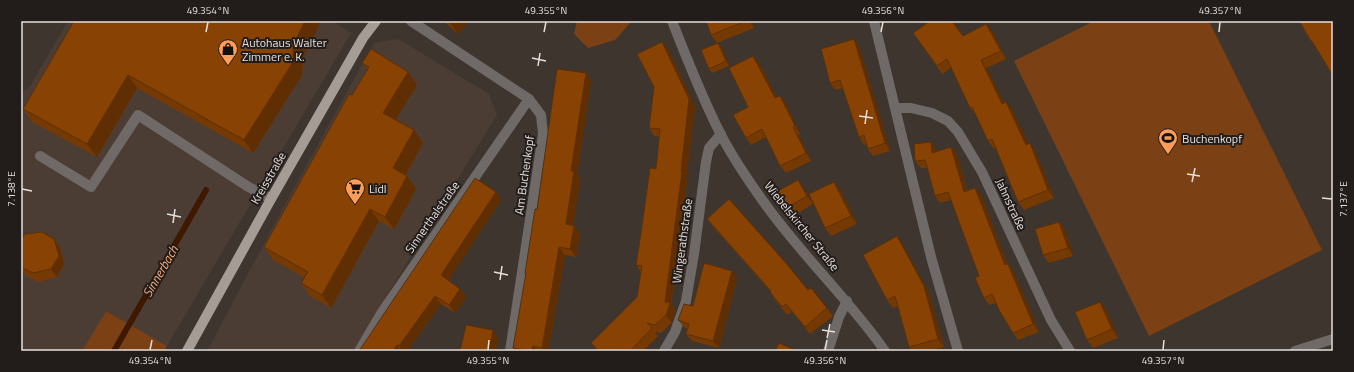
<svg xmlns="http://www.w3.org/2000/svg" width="1354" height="372" font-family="'Titillium Web',sans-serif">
<rect width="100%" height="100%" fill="#3e352f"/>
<g fill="#4c3d34">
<path d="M68 21H332L351 33 167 346 106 311 82 351H21V92L30 86Z"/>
<path d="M398 39 489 94 497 115 353 351H207L283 208 374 43Z"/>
</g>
<g fill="#7b4114">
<path d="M577 21H632L615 40 588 48 574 34Z"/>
<path d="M1094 21H1209L1322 250 1149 336 1014 61Z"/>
<path d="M106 311 167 346 164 351H82Z"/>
</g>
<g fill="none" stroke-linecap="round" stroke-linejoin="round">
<path stroke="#3e1900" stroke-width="6" d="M114 351 206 190"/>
<g stroke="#6f6a67" stroke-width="10">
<path d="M411 21 529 99 541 115 543 134 510 351"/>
<path d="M672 21C687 59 702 98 721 135 733 158 748 180 763 201 800 254 848 298 885 351"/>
<path d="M874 21 931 257 958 351"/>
<path d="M896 108H911L932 113 948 121 958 132 982 172 1051 320 1070 351"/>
<path d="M40 156 91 187 138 115 247 186 271 199"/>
<path d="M359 351 382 312 529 99"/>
<path d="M664 351 675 332 686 301 694 254 706 162 709 148 721 134"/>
<path d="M828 351 839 317 847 301"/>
<path d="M1295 351 1333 339"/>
</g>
<path stroke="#a69c96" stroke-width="10" d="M187 351 271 199 363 38 376 21"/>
</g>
<g fill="#753a03">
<path d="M74 21 303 58 302 75 253 153 137 88 97 157 32 122 23 109Z"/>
<path d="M443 21H469L458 34Z"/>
<path d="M706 21H751L754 28 717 43 711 35Z"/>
<path d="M833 21H843L834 22Z"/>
<path d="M1333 21 1319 52 1311 41Z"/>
<path d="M946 23 963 36 992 31 1006 59 986 68 1004 104 1006 102 1012 110 1028 144 1035 151 1054 198 1024 210 1018 202 996 148 994 149 988 141 976 115 970 108 951 68 942 74 913 33Z"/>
<path d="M854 39 859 47 890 151 873 156 868 149 866 144 864 145 859 137 843 88 835 90 830 83Z"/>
<path d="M662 42 668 50 695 107 686 179 687 180 671 304 676 310 671 323 661 333 655 332 658 336 643 351H597L591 343 637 297 641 272 636 265 656 169 660 137 654 136 649 128Z"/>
<path d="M718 43 721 47 729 66 712 73 709 69Z"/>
<path d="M362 63 417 85 395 120 423 143 405 175 416 189 394 229 379 221 331 308 310 296 301 283 305 278 273 260 264 247 352 95 368 70Z"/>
<path d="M759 63 776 97 780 96 785 103 800 134 798 135 811 161 786 173 780 166 766 137 751 145 746 138 748 107Z"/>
<path d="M586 73 591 81 577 175 580 179 573 226H574L580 234 576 257 565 255 548 351H515L513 348 526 275 525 273 537 210Z"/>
<path d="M951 147 957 155 967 191 981 195 1007 264 1013 271 1039 332 1018 340 1013 333 996 303 989 305 984 298 979 276 951 200 940 203 935 196 927 168H921L915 161 936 150 937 152Z"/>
<path d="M803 188 813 204 792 217 786 208Z"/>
<path d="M840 190 857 224 831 236 825 228Z"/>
<path d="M496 192 501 200 448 280 460 289 466 297 455 313 441 304 407 351H359Z"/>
<path d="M707 219 808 290 827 308 833 316 810 334 792 312 787 315 775 300 770 292V291L713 227Z"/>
<path d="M1059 222 1065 230 1073 256 1049 263 1043 255Z"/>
<path d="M897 236 902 244 929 294 944 347 930 351H912L909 347 898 306 893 308 887 300Z"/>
<path d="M54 239 60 248 64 264 57 277 39 282 25 275 21 269V267Z"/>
<path d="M737 278 719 348 692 341 686 334 687 329 684 327 678 320Z"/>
<path d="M1100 302 1106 310 1118 338 1093 348 1087 340Z"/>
</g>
<g fill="#5f2f03">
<path d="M305 21H321L303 58 302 75 253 153 244 140Z"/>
<path d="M452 21H469L458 34 450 23Z"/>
<path d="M749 21H751L754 28Z"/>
<path d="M986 24 992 31 1006 59 1001 51Z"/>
<path d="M854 39 859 47 890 151 885 143Z"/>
<path d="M662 42 668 50 695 107 686 179 687 180 671 304 676 310 671 323 666 315Z"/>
<path d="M718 43 721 47 729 66 726 61Z"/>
<path d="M753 56 759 63 780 105 775 98Z"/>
<path d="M981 60 986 68 1008 112 1002 104Z"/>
<path d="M408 72 417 85 392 125 383 113Z"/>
<path d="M586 73 591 81 577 175 580 179 572 233 566 224 571 171Z"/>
<path d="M128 75 137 88 97 157 87 144Z"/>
<path d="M780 96 785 103 800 134 795 126Z"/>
<path d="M1006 102 1012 110 1032 152 1026 145Z"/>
<path d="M793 127 798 135 811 161 806 153Z"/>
<path d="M414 130 423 143 402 181 393 168Z"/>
<path d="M931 142 936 150 937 161 932 153Z"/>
<path d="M1030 143 1035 151 1054 198 1048 190Z"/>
<path d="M951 147 957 155 969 200 964 192Z"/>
<path d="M407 176 416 189 394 229 385 217Z"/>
<path d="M798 180 813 204 807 196Z"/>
<path d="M834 182 840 190 857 224 851 216Z"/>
<path d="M975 188 981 195 1010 273 1005 265Z"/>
<path d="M496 192 501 200 447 283 441 275Z"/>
<path d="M370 209 379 221 331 308 322 295Z"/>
<path d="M1059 222 1065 230 1073 256 1068 248Z"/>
<path d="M574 226 580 234 576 257 570 249Z"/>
<path d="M897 236 902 244 929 294 944 347 938 339Z"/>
<path d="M54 239 60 248 64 264 57 277 51 269Z"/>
<path d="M559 247 565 255 548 351H544L542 348Z"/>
<path d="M1008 264 1013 271 1039 332 1033 324Z"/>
<path d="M732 271 737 278 719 348 713 341Z"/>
<path d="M460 289 466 297 455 313 449 305Z"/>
<path d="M435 296 441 304 407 351H402L399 346Z"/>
<path d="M1100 302 1106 310 1118 338 1112 329Z"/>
<path d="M493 330 498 338 496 351H489Z"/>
<path d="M397 345 401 351H393Z"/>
<path d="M533 346 537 351H532Z"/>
</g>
<g fill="#884304" stroke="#5f2f03">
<path d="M74 21H305L293 45V62L244 140 128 75 87 144 23 109Z"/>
<path d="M706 21H746L711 35Z"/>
<path d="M930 21H944L946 23 949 21H952L963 36 986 24 1001 51 981 60 1002 104 1006 102 1026 145 1030 143 1048 190 1018 202 992 139 988 141 972 107 970 108 947 59 937 66 913 33Z"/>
<path d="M1299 21H1333V76L1312 41H1311Z"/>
<path d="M854 39 885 143 868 149 864 135 859 137 840 80 830 83 821 49Z"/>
<path d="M662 42 689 99 681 172H682L665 302 670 303 666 315 655 325 647 323 652 328 630 351H599L591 343 637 297 642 266 636 265 641 233 650 168 656 169 660 129 649 128 654 87 637 54Z"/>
<path d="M718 43 726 61 709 69 701 50Z"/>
<path d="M371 49 408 72 383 113 414 130 393 168 407 176 385 217 370 209 322 295 301 283 308 272 264 247 349 94 352 95 369 67 362 63Z"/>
<path d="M753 56 775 98 780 96 795 126 793 127 806 153 780 166 762 129 746 138 733 115 748 107 729 68Z"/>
<path d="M557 69 586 73 571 171H574L566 224 574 226 570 249 559 247 542 348 533 346 532 351H528L513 348 526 273H525L535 209 537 210Z"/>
<path d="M931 142 932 153 951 147 964 192 975 188 1005 265 1008 264 1033 324 1013 333 999 310 992 294 984 298 975 278 979 276 948 192 935 196 925 160 915 161 914 144Z"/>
<path d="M475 178 496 192 441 275 460 289 449 305 435 296 399 346 397 345 393 351H359Z"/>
<path d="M798 180 807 196 786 208 776 192Z"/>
<path d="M834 182 851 216 825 228 809 194Z"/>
<path d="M729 199 785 262 808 290 811 288 827 308 805 327 786 304 782 307 770 292 771 291 707 219Z"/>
<path d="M1059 222 1068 248 1043 255 1035 229Z"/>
<path d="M42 232 54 239 59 256 51 269 33 273 21 267V240L25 234Z"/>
<path d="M897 236 924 286 938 339 909 347 895 296 887 300 863 255Z"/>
<path d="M704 263 732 271 713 341 686 334 689 324 678 320 684 304 693 306Z"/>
<path d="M1100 302 1112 329 1087 340 1075 312Z"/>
<path d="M466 325 493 330 489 351H460Z"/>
<path d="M779 343 797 351H775Z"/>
<path d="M870 349 871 351H864Z"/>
</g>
<path fill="none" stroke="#e5dfdb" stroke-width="1.5" d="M206 32 208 22M544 32 546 22M881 32 883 22M1219 32 1220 22M532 58 546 61M538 66 540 53M859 116 873 118M865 124 867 110M1187 174 1200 176M1192 182 1195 168M22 189 32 191M1322 198 1332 199M167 214 181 217M173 223 175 209M494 272 508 275M500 280 502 266M822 330 835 332M827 338 830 324M150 350 152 340M488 350 489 340M825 350 827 340M1163 350 1164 340"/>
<defs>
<symbol id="shop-pin" viewBox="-11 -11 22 30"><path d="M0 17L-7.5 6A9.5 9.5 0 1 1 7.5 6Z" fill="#fe9c58" stroke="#221d1b"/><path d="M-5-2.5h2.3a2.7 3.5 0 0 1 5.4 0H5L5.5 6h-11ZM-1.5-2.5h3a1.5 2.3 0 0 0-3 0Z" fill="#111"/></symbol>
<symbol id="stadium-pin" viewBox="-11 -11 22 30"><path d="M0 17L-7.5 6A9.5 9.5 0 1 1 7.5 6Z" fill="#fe9c58" stroke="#221d1b"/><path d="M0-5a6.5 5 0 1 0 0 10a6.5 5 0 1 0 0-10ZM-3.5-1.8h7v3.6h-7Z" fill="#111"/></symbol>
<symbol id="supermarket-pin" viewBox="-11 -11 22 30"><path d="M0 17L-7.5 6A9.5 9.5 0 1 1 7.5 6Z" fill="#fe9c58" stroke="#221d1b"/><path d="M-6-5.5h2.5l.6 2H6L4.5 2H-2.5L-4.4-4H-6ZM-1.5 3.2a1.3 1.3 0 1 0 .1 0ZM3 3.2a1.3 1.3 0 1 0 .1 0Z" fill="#111"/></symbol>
</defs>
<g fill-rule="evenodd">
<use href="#shop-pin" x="217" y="38" width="22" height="30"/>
<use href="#stadium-pin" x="1157" y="127" width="22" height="30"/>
<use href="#supermarket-pin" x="344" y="177" width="22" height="30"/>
</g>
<g text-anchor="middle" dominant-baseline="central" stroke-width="4" stroke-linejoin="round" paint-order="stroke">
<g font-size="12" fill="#e5dfdb" stroke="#221d1b" text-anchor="start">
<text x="242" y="42">Autohaus Walter<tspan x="242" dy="14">Zimmer e. K.</tspan></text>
<text x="1182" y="138">Buchenkopf</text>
<text x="369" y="188">Lidl</text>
</g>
<g font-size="12" fill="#e5dfdb" stroke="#221d1b">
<text transform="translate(524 175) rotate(-82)">Am Buchenkopf</text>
<text transform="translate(268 178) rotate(-60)">Kreisstraße</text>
<text transform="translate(1011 204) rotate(65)">Jahnstraße</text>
<text transform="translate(432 217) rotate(-55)">Sinnerthalstraße</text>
<text transform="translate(802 226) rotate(51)">Wiebelskircher Straße</text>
<text transform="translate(682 241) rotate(-82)">Wingerathstraße</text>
</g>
<g font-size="13" font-style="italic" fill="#fbac78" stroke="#221d1b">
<text transform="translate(160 271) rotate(-60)">Sinnerbach</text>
</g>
</g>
<rect width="1354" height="372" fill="none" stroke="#221d1b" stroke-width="44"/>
<rect x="22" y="22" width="1310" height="328" fill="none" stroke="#e5dfdb" stroke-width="1.5"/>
<g font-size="10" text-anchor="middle" fill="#e5dfdb">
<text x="208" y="14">49.354°N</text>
<text x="546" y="14">49.355°N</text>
<text x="883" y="14">49.356°N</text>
<text x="1220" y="14">49.357°N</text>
<text transform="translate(11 189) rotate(-90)" y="4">7.138°E</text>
<text transform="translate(1343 199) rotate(-90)" y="4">7.137°E</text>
<text x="150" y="364">49.354°N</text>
<text x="488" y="364">49.355°N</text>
<text x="825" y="364">49.356°N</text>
<text x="1163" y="364">49.357°N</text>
</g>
</svg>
